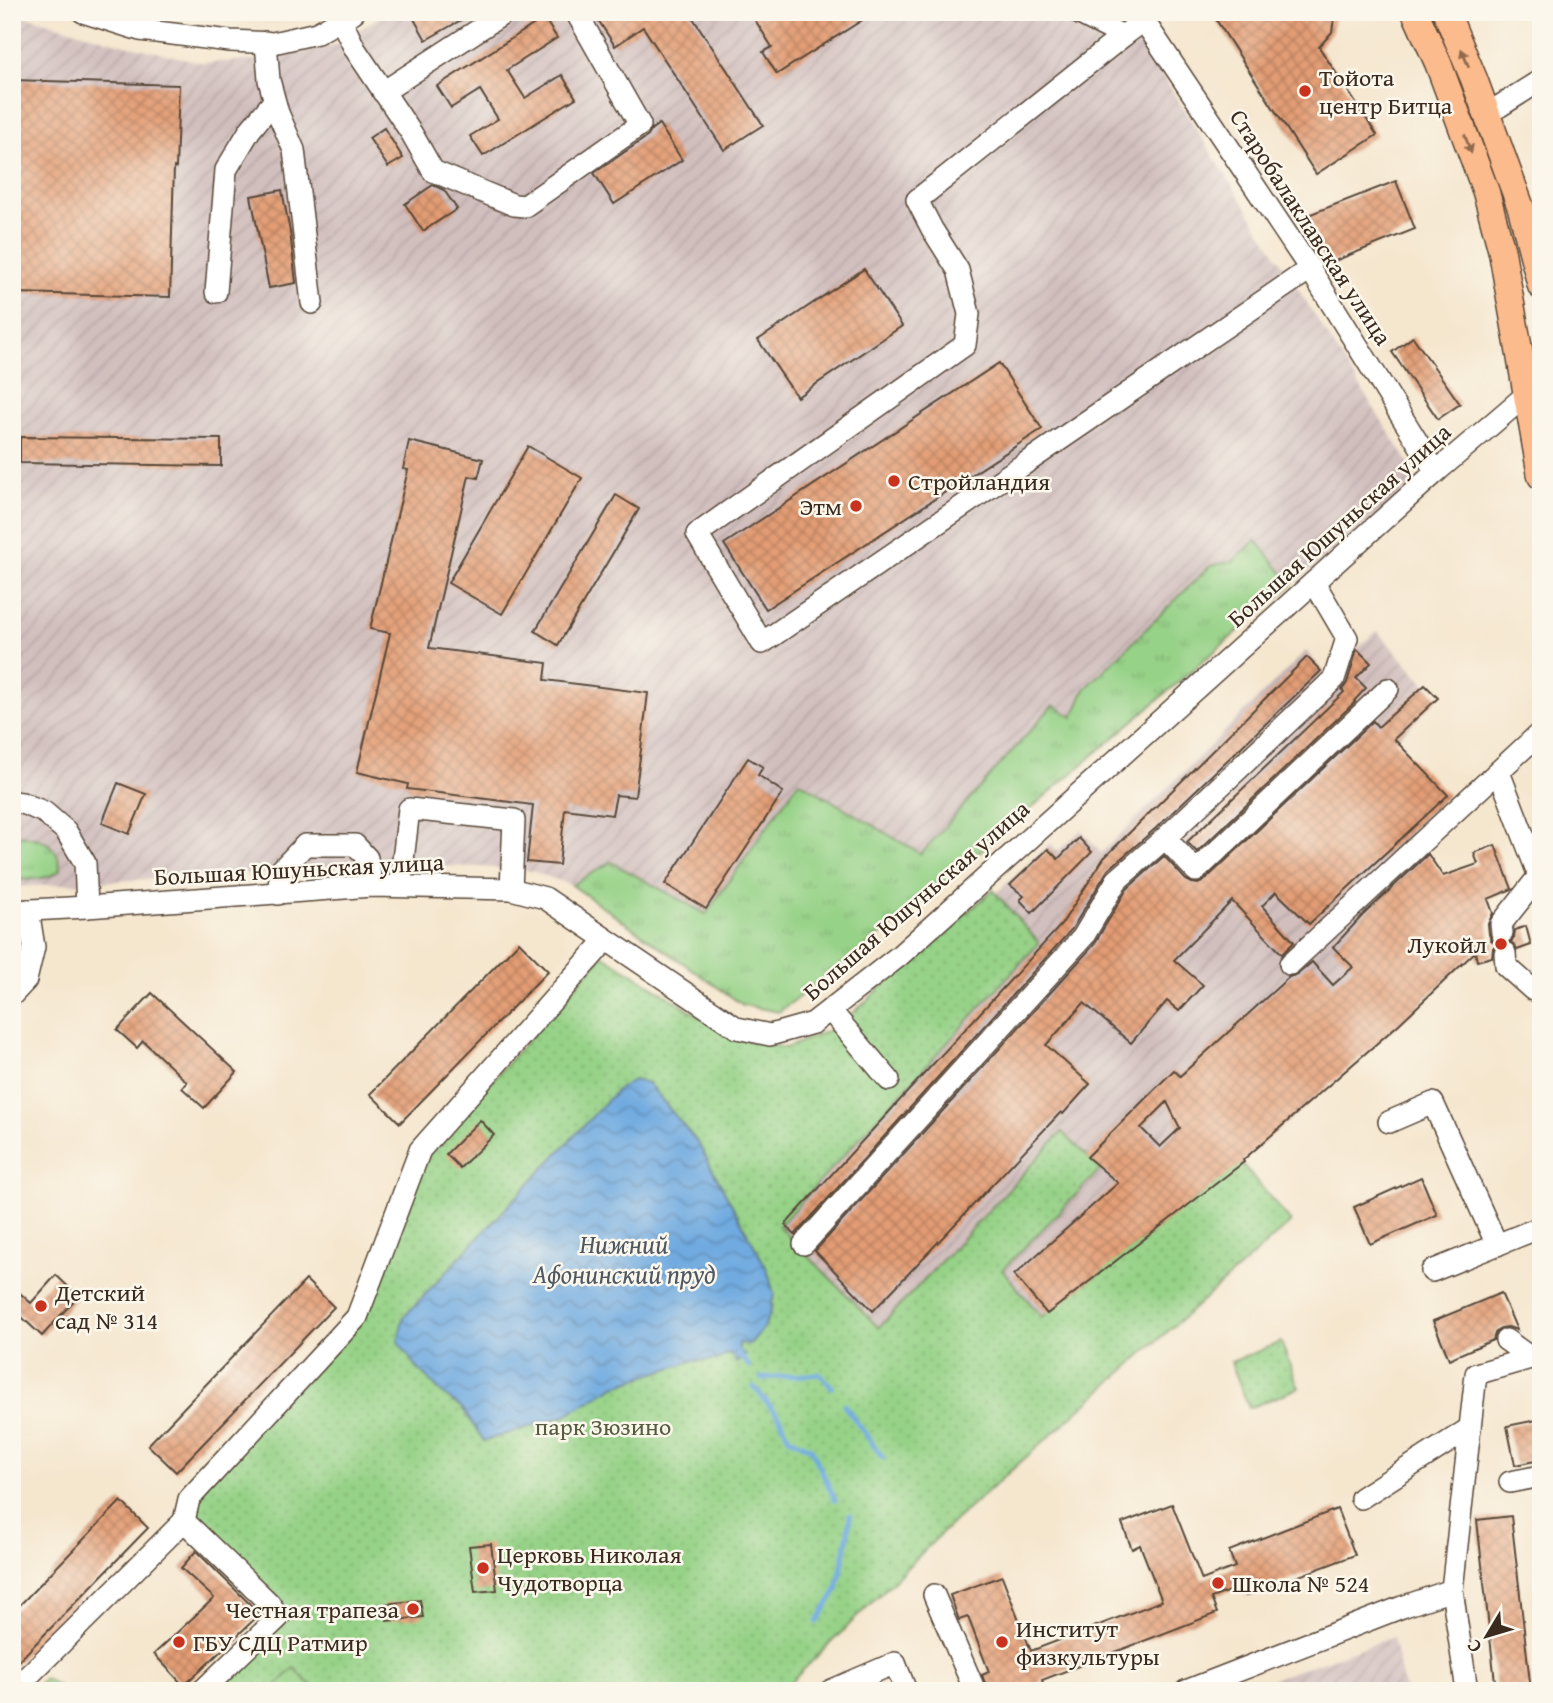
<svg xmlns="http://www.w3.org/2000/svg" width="1553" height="1703" font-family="'Gentium Book Plus',serif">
<defs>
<pattern id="industrial-furrows" width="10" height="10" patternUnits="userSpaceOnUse" patternTransform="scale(1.75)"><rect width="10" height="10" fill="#d1bfbe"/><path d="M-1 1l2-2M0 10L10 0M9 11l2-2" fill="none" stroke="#b4a4a3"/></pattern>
<pattern id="grass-tufts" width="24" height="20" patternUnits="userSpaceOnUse" patternTransform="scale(1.75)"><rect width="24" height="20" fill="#96d287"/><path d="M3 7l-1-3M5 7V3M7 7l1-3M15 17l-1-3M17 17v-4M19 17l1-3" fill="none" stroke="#82b474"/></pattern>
<pattern id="park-dots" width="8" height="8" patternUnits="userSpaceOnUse" patternTransform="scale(1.75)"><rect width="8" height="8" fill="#96d287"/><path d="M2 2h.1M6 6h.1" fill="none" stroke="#82b474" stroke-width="1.8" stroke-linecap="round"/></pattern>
<pattern id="water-waves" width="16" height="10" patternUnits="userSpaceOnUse" patternTransform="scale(1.75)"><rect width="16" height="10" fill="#70aae0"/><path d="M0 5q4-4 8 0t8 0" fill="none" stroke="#5d8bb5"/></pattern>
<pattern id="building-cross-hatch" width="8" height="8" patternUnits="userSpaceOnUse" patternTransform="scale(1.75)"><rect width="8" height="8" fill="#e39d74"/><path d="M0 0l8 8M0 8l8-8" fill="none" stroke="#b9805f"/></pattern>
</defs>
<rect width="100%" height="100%" fill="#fbf7ec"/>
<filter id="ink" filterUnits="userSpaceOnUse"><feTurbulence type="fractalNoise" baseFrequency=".0143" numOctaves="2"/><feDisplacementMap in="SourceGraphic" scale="14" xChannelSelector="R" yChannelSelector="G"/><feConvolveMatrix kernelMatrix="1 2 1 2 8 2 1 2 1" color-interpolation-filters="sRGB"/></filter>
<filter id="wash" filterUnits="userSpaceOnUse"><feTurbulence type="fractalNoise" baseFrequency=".00686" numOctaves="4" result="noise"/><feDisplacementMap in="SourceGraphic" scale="28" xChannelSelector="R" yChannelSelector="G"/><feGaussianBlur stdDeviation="1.57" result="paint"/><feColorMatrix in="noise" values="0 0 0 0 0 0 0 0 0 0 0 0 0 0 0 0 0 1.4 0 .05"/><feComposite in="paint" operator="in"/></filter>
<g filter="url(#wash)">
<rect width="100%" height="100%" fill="#f5e6ce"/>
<g fill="url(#industrial-furrows)">
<path d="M12 12 117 43 204 63 273 59 337 44 387 12H1122L1415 473 1412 485 1292 585 1256 540 1233 561 1210 566 1085 689 1073 717 1053 705 921 854 799 781 706 915 611 863 572 885 531 871 481 867 397 865 12 887Z"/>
<path d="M1377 631 1438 698 1395 741 1448 795 1409 832 1424 848 1438 869 1463 964 1399 1024 1241 1163 1042 1317 1001 1270 1101 1169 879 1328 778 1227 1039 943 996 894 1050 843 1058 851 1081 830 1101 853 1306 651 1327 675Z"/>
<path d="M1393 1637 1405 1691H1237Z"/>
</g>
<g fill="url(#grass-tufts)" stroke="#687e52" stroke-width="2">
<path d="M1256 540 1292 585 903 918 779 1012 743 1005 572 885 611 862 706 914 799 781 921 854 1053 705 1073 717 1085 689 1210 566 1233 561Z"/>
<path d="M12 835C36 836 60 841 60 870 47 881 29 879 12 880Z"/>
</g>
<g fill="url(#park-dots)" stroke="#687e52" stroke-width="2">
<path d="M993 890 1039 943 779 1226 879 1328 1062 1132 1101 1169 1002 1270 1042 1317 1241 1163 1291 1222 954 1521 782 1691H213L288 1615 179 1510 366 1310 427 1154 603 955 734 1038 786 1048 837 1027 924 949Z"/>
<path d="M1281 1342 1299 1388 1249 1408 1231 1362Z"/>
<path d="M44 1678 67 1691H33Z"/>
</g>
<path fill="#96d287" stroke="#687e52" stroke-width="2" d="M294 1668 316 1691H271Z"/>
<path fill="url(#water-waves)" stroke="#566a7f" stroke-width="2" d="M633 1080 648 1083 698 1143 767 1269 774 1294 770 1314 763 1329 749 1345 739 1343V1351L745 1355 736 1363 735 1358 729 1353 717 1360 692 1361 615 1386 564 1416 484 1441 462 1408 444 1395 419 1370 398 1342 403 1318 617 1090Z"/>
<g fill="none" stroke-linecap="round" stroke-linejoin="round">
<g stroke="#70aae0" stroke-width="5">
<path d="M738 1352 749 1366"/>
<path d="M761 1378 820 1374 832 1387"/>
<path d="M754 1387 780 1418 789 1438 811 1448 835 1500"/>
<path d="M844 1405 883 1458"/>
<path d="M817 1622 837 1590 847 1541 850 1515"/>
</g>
</g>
<g id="blocks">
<g fill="url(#building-cross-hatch)" fill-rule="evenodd">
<path d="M410 12H475L426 40Z"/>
<path d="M593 12H689L763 125 724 150 643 27 615 46Z"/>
<path d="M750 12H875L777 74 763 52 772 47Z"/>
<path d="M1211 12H1335L1332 32 1319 47 1377 135 1316 174Z"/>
<path d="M544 18 557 38 507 70 525 98 562 75 576 98 483 156 470 136 498 119 480 90 451 108 437 86Z"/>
<path d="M12 80 179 85 176 168 174 167 170 297 17 293 18 228H12Z"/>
<path d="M659 124 682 160 614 204 594 173 648 136 652 129Z"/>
<path d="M384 128 403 158 388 167 369 138Z"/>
<path d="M1396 181 1415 229 1327 264 1308 215Z"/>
<path d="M433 185 444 190 457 209 423 231 405 204Z"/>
<path d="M282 190 290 232 296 283 269 288 251 196Z"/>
<path d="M864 269 902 326 797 397 758 340Z"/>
<path d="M1413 337 1460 404 1438 419 1392 352Z"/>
<path d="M999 363 1042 429 766 609 724 544Z"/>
<path d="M20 437 221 439V466L20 463Z"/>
<path d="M409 441 483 459 478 478 469 476 429 648 547 663 545 680 648 693 635 797 616 795 612 815 565 809 559 865 527 862 533 805 407 789 408 784 357 772 390 633 370 629 408 470 403 469Z"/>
<path d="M528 446 582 478 502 614 448 583Z"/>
<path d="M616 495 639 509 558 645 535 631Z"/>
<path d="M1357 649 1371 663 1356 678 1366 688 1354 701 1355 702 1197 852 1187 842 1344 692 1342 690 1347 683Z"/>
<path d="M1307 657 1321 671 1156 828 1108 870 1072 929 795 1235 785 1225 1061 925 1104 858Z"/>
<path d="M1425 685 1438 698 1394 739 1448 795 1309 924 1276 892 1262 906 1294 942 1282 954 1232 901 1174 960 1203 985 1179 1011 1167 1001 1131 1043 1084 1003 1046 1045 1090 1084 1063 1114 1061 1112 873 1311 815 1251 1093 946 1127 889 1164 856 1186 880 1192 883 1198 884 1204 881 1373 721 1378 727Z"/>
<path d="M748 758 763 767 758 775 783 792 706 909 665 884Z"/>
<path d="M118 783 146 794 129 834 102 823Z"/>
<path d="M1079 838 1092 852 1032 913 1020 900 1024 896 1010 885 1048 849 1058 859Z"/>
<path d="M1495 845 1512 889 1488 899 1493 913 1488 924 1489 934 1491 940 1496 944 1493 948 1492 957 1477 961 1475 952 1399 1024 1243 1160 1244 1162 1047 1314 1014 1275 1118 1183 1087 1157 1174 1070 1180 1076 1289 977 1298 974 1312 962 1333 985 1353 967 1333 947 1363 915 1428 854 1443 876 1478 864 1474 853ZM1167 1102 1180 1128 1160 1147 1141 1128Z"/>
<path d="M1526 926 1531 945 1517 950 1511 942 1514 938 1515 930Z"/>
<path d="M519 942 548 971 400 1123 370 1094Z"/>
<path d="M152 993 237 1072 204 1108 182 1088 187 1082 143 1041 137 1048 117 1030Z"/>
<path d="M480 1120 494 1135 460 1168 446 1154Z"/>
<path d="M1421 1177 1437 1215 1370 1244 1354 1207Z"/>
<path d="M56 1275 78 1296 42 1336 12 1308V1286L31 1303Z"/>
<path d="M306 1280 334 1307 176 1472 148 1445Z"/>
<path d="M1501 1293 1517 1330 1508 1327 1501 1328 1495 1333 1493 1340 1449 1359 1433 1321Z"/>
<path d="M1541 1419V1460L1515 1465 1507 1426Z"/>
<path d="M121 1501 148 1528 12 1668V1613Z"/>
<path d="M1172 1504 1202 1580 1235 1567 1229 1551 1337 1509 1355 1555 1246 1596 1242 1586 1211 1598 1217 1613 1042 1680 1043 1683 1022 1691H988L982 1675 989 1672 968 1617 959 1620 950 1595 1002 1576 1031 1651 1162 1601 1140 1545 1132 1549 1122 1523Z"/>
<path d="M1511 1516 1531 1691H1496L1477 1520Z"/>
<path d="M491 1544 497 1590 475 1592 469 1546Z"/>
<path d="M196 1551 260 1614 184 1686 154 1654 214 1598 181 1568Z"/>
<path d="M420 1600 423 1617 387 1621 385 1604Z"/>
</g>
</g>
</g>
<g filter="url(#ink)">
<use href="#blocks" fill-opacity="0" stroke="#574638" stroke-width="2"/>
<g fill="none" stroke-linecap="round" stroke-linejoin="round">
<defs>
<g id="minor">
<path d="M83 12 140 30 230 41 273 43 317 33 354 12"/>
<path d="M1076 12 1123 36"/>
<path d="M1138 12 1310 269 1436 472"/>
<path d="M341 20 355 49 412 134 433 171 514 205 525 206 640 125 576 12"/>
<path d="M1143 21 1123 36 917 200 932 229 958 270 969 314 965 345 697 534 762 643 1310 269"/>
<path d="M266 42 269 80 278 113 294 150 312 303"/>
<path d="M383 92 506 12"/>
<path d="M1486 113 1500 106 1541 80"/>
<path d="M216 292 226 170 250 130 274 101"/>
<path d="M1314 582 1347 638 1334 679 1165 838 1196 871 1388 689"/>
<path d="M1499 772 1539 876 1501 924 1502 933"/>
<path d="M12 802 22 803 44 812 66 831 85 863 87 907"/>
<path d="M400 886 409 809 514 820 511 889"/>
<path d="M278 894 281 870 305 845H355L367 858 372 886"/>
<path d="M12 911 87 907 372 886 511 889 545 898 737 1028 770 1035 813 1023 899 956 1436 472 1526 395"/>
<path d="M1505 953 1506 966 1533 990 1541 987"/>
<path d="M1290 964 1541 732"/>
<path d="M12 995 26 980 34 947 28 910"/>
<path d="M830 1010 889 1080"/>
<path d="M1389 1122 1433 1103 1497 1245"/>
<path d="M804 1244 1083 937 1117 880 1165 838"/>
<path d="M1432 1271 1541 1227"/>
<path d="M1506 1340 1531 1358"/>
<path d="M1510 1482 1541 1476"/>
<path d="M1361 1498 1470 1428"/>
<path d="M934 1595 975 1691"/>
<path d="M13 1691 184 1521"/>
<path d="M202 1691 279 1617 269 1603 184 1521 189 1499 357 1317 420 1150 606 940"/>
<path d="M830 1691 895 1663 906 1691"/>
<path d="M1186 1691 1402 1607 1452 1590"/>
<path d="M1467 1691 1452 1590 1476 1374 1541 1355"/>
</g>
<g id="major">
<path d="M1415 12 1438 63 1486 192 1502 252 1541 476"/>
<path d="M1446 12 1474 79 1521 208 1541 286"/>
</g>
</defs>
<use href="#minor" stroke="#574638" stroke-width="24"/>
<use href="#major" stroke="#574638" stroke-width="29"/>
<use href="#minor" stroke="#fff" stroke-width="21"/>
<use href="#major" stroke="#fbbb8c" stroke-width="26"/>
</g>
<defs><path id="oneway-solid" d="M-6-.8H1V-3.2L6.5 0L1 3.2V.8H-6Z" transform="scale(1.75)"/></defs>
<g fill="#916b50">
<use href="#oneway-solid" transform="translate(1465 58) rotate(-112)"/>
<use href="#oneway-solid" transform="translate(1468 144) rotate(70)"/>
</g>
</g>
<g fill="#c8321e" stroke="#fbf7ec" stroke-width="2.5">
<circle cx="1305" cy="91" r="7"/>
<circle cx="894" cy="481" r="7"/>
<circle cx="856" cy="506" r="7"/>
<circle cx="1501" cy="944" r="7"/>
<circle cx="41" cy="1306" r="7"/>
<circle cx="483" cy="1568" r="7"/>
<circle cx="1218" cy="1583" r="7"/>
<circle cx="413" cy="1609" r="7"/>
<circle cx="179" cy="1642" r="7"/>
<circle cx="1002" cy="1642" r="7"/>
</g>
<g text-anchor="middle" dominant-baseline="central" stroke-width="5" stroke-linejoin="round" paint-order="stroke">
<g font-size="24" fill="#3b2a1e" stroke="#fbf7ec" text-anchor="start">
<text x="1319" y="77">Тойота<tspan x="1319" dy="28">центр Битца</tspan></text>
<text x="908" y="481">Стройландия</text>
<text x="842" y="506" text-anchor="end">Этм</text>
<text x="1487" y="944" text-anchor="end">Лукойл</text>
<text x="55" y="1292">Детский<tspan x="55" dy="28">сад № 314</tspan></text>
<text x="497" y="1554">Церковь Николая<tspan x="497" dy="28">Чудотворца</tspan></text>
<text x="1232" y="1583">Школа № 524</text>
<text x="399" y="1609" text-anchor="end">Честная трапеза</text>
<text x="1016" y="1628">Институт<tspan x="1016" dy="28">физкультуры</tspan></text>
<text x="193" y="1642">ГБУ СДЦ Ратмир</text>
</g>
<g font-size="24" fill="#3b2a1e" stroke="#fbf7ec">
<text transform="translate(1311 227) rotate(57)">Старобалаклавская улица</text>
<text transform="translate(1339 525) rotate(-42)">Большая Юшуньская улица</text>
<text transform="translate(299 869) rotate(-3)">Большая Юшуньская улица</text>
<text transform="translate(916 900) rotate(-41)">Большая Юшуньская улица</text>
</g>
<g font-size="24" fill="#565c3e" stroke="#fbf7ec">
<text x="603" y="1426">парк Зюзино</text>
</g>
<g font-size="26" font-style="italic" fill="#4e5762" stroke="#fbf7ec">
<text x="624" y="1243">Нижний<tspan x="624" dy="30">Афонинский пруд</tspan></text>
</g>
</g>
<rect width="1553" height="1703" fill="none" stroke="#fbf7ec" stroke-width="42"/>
<g transform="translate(1487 1636) rotate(232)" stroke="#fbf7ec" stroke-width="5" paint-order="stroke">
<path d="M0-5L12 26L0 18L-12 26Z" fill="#3b2a1e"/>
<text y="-10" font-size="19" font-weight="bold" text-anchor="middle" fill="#3b2a1e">С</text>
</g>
</svg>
